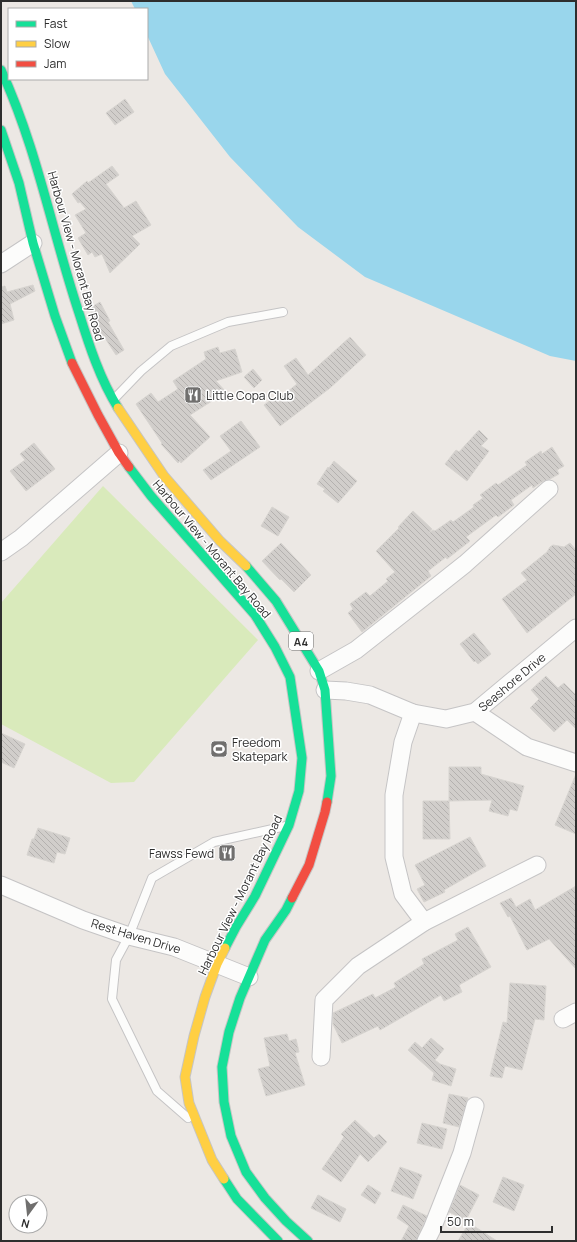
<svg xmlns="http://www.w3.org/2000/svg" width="577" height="1242" font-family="Manrope,sans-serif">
<defs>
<pattern id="building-back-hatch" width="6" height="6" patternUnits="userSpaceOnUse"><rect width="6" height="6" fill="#d1cecb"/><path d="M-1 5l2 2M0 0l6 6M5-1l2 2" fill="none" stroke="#b4b1af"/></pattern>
</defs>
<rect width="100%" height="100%" fill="#ece8e4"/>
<path fill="#d9eabb" d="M103 486 258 640 134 782 111 783 1 724V603Z"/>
<path fill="#99d6ec" d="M131 1H576V361L550 356 365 277 298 227 230 157 165 74 147 35V9H135Z"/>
<g fill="url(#building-back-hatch)" stroke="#d7d4d0">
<path d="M125 99 134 112 115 125 106 113Z"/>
<path d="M112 166 119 175 106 184 124 208 136 201 151 225 132 236 140 244 110 273 102 254 95 257 92 252 88 255 78 238 86 233 75 215 86 209 80 202 78 203 72 194 87 181 88 183Z"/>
<path d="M33 285 35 291 10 304 14 320 1 324V287L5 286 7 292Z"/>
<path d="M100 302 110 321 108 322 124 350 116 355 103 335 100 336 98 334 90 308Z"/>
<path d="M350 337 366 355 330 388 280 426 264 405 275 397 277 400 297 384 284 366 296 358 308 375Z"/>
<path d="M218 347 220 353 235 349 242 372 216 381 226 392 190 415 210 437 181 463 180 461 178 463 161 444 162 443 136 404 151 393 158 402 178 389 173 381 206 359 204 352Z"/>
<path d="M253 369 262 380 254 388 244 377Z"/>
<path d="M241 421 260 447 211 480 203 470 231 451 220 436Z"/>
<path d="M479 430 488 439 481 446 489 451 467 481 445 464 456 450 459 452Z"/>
<path d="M34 443 55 469 26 491 10 471 25 460 20 454Z"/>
<path d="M552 447 564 466 557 470 559 474 550 479 543 481 533 488 532 485 511 500 514 505 498 517 496 515 466 537 470 541 447 559 446 557 428 571 431 576 362 632 348 613 353 609 350 604 366 592 370 596 388 581 386 579 395 572 376 551 399 528 398 527 413 511 432 529 429 533 433 530 435 531 451 520 453 522 474 507 473 505 483 498 480 495 496 483 498 485 527 465 525 462 541 451 542 454Z"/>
<path d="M334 461 357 481 338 503 323 491 325 489 317 484 328 467 329 468Z"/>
<path d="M272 507 289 517 278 536 261 526Z"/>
<path d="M281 543 311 575 294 592 281 579 280 580 262 561Z"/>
<path d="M570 543 576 550V594L527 633 502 599 527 580 521 573 547 552 550 547 553 545 564 547Z"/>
<path d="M474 633 491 654 478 664 475 661 474 662 460 644Z"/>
<path d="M546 676 558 688 564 683 576 695V729L567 720 554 732 530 708 539 699 531 690Z"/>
<path d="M1 733 25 744 14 768 1 762Z"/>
<path d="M449 767H481V774L524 786 517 811 510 809 508 816 489 811 492 800 449 801Z"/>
<path d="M576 774V834L555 825Z"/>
<path d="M423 801H449L450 839H423Z"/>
<path d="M38 828 70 838 65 854 57 852 54 863 27 855 32 839H34Z"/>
<path d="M470 837 486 866 444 890 445 892 424 902 417 889 425 885 415 865Z"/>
<path d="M576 886V969L549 939 527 950 510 916 508 917 500 903 511 898 516 907 530 899 535 910Z"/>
<path d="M468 927 491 967 459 985 462 992 444 1001 441 995 380 1030 378 1026 342 1043 333 1024V1013L373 994 375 998 396 987 394 983 424 964 422 959 458 940 455 934Z"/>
<path d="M510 983 546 986 544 1020 535 1019 522 1070 505 1066 502 1078 490 1076 503 1022 507 1023Z"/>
<path d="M287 1034 289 1041 296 1039 299 1052 295 1053 305 1085 266 1096 258 1069 270 1066 264 1038Z"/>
<path d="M431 1038 444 1049 435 1060 440 1064 456 1069 451 1086 432 1080 434 1073 408 1050 415 1042 422 1048Z"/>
<path d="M449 1094 468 1098 459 1127 443 1123Z"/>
<path d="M355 1120 374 1138 379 1134 387 1142 368 1162 360 1154 341 1182 322 1169 344 1137 341 1134Z"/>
<path d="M422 1123 447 1129 442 1149 417 1143Z"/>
<path d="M400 1167 422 1175 413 1199 391 1191Z"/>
<path d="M503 1177 524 1185 514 1211 493 1202Z"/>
<path d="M368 1185 381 1193 375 1204 361 1195Z"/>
<path d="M460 1185 479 1195 466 1220 449 1212Z"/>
<path d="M318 1195 346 1209 340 1222 311 1208Z"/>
<path d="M403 1205 427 1216 416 1241H401L409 1226 397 1218Z"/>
<path d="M469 1223 497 1241H458Z"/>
</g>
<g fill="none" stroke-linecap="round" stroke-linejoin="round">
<defs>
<g id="lane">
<path d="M115 398 141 371 171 346 228 322 283 312"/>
<path d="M188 1118 157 1091 112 999 116 960 129 936 152 878 214 842 286 826"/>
</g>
<g id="street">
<path d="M1 264 33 243"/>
<path d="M1 552 21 538 119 453"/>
<path d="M319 671 356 650 431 591 465 564 549 489"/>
<path d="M325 690 346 691 370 695 413 713 446 719 475 712 576 628"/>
<path d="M475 712 527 747 576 763"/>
<path d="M413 713 403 742 394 795V857L403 894 424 922"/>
<path d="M1 885 83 920 129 936 174 947 249 977"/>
<path d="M563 1019 576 1012"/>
<path d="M321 1057 324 1000 358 966 424 922 537 865"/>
<path d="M426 1241 432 1229 462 1153 475 1106"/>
</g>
<g id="fast">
<path d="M1 70C37 148 52 232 79 313 89 345 100 379 118 408"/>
<path d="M1 130 19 183 33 243 55 316 72 363"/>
<path d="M129 467 151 496 255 615 275 647 290 677 302 758 299 791 289 825 255 896 236 927 225 948"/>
<path d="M246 566 276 601 319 671 325 690 331 776 327 802"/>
<path d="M292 898 286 910 265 940 240 998 229 1032 222 1067 224 1102 231 1136 246 1172 265 1198 286 1221 308 1241"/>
<path d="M224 1179 237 1199 278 1241"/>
</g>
<g id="slow">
<path d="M118 408 164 476 220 541 246 566"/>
<path d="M224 1179 212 1160 189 1103 185 1077 194 1036 205 997 217 964 225 948"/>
</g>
<g id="jam">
<path d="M72 363 98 415 119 453 129 467"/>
<path d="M292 898 309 865 325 812 327 802"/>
</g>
</defs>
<use href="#lane" stroke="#c5c4c5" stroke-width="10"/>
<use href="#street" stroke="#c5c4c5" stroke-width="19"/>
<use href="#fast" stroke="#c6c5c4" stroke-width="11"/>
<use href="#slow" stroke="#c6c5c4" stroke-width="11"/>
<use href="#jam" stroke="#c6c5c4" stroke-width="11"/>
<use href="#lane" stroke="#fcfcfb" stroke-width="8"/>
<use href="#street" stroke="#fcfcfb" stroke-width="17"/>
<use href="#fast" stroke="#16e098" stroke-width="9"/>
<use href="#slow" stroke="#ffcf43" stroke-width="9"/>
<use href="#jam" stroke="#f24e42" stroke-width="9"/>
</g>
<defs>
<symbol id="restaurant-square" viewBox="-11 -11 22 22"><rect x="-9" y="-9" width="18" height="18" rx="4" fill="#706f6e" stroke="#fff"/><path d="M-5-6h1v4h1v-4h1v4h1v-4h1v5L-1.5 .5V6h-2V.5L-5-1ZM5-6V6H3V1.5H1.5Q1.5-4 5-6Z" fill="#fff"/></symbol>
<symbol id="stadium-square" viewBox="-11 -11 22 22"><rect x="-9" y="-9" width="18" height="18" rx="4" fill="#706f6e" stroke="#fff"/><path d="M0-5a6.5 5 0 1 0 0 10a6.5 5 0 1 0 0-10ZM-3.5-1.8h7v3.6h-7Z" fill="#fff"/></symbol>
</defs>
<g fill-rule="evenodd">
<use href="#restaurant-square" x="183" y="385" width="20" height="20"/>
<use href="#stadium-square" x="209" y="739" width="20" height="20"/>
<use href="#restaurant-square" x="217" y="843" width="20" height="20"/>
</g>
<g text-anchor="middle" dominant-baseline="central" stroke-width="3" stroke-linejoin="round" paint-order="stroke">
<rect fill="#fff" stroke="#6d6d6d" stroke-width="1" x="289" y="632" width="24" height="18" rx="3"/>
<g font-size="11" font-weight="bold" fill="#2e2e2e">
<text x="301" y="641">A4</text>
</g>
<g font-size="12" fill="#2e2e2e" stroke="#fff">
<text transform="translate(76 256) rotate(74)">Harbour View - Morant Bay Road</text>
<text transform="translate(212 549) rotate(50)">Harbour View - Morant Bay Road</text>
<text transform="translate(512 682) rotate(-40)">Seashore Drive</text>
<text transform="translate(240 895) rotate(-64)">Harbour View - Morant Bay Road</text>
<text transform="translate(136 936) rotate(17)">Rest Haven Drive</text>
</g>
<g font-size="12" fill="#2e2e2e" stroke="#fff" text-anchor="start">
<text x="206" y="395">Little Copa Club</text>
<text x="232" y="742">Freedom<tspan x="232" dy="14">Skatepark</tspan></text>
<text x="214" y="853" text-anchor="end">Fawss Fewd</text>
</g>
</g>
<rect width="577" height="1242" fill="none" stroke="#2e2e2e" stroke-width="4"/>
<rect x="8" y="8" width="140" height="72" fill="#ffffff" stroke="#ababab"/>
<rect x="16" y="21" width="20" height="6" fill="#16e098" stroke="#ababab"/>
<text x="44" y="28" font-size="12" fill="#2e2e2e">Fast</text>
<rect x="16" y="41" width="20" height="6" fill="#ffcf43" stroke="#ababab"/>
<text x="44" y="48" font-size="12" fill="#2e2e2e">Slow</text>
<rect x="16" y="61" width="20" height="6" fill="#f24e42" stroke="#ababab"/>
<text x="44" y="68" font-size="12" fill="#2e2e2e">Jam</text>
<g transform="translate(28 1214) rotate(195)"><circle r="19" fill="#ffffff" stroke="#ababab"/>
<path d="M0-3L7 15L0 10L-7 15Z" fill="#706f6e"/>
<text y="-6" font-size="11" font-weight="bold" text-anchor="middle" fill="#2e2e2e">N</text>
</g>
<path d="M441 1226v6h111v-6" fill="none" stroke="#2e2e2e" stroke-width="2"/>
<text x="447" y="1226" font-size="12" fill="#2e2e2e" stroke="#ffffff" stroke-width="3" paint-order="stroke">50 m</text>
</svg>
